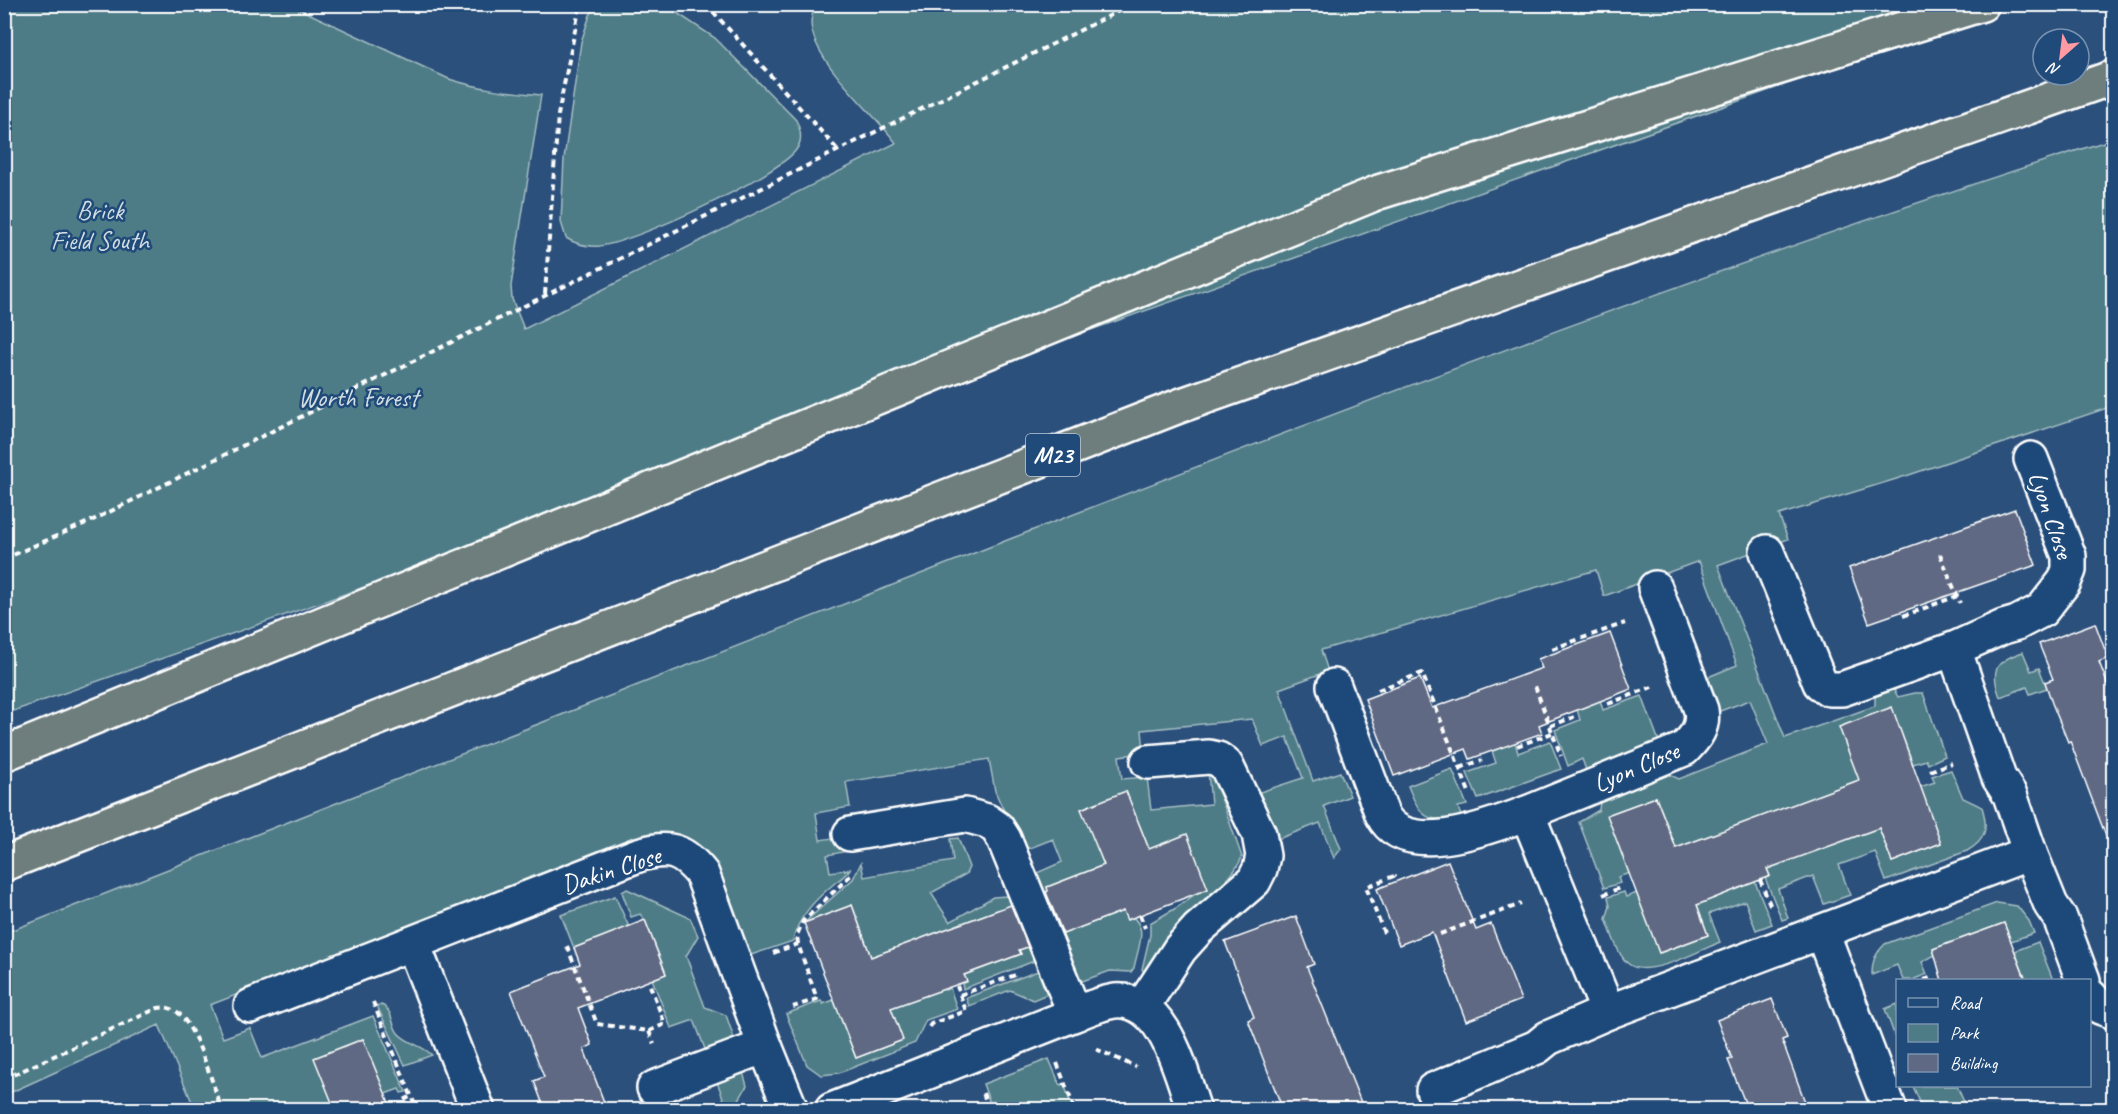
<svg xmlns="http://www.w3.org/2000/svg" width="2118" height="1114" font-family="Caveat,sans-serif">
<rect width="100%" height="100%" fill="#2c507c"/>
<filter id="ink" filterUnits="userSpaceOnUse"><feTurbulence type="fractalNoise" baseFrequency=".0167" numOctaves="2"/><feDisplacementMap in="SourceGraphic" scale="12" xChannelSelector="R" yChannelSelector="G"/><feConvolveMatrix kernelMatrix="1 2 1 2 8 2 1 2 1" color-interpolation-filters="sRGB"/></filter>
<g filter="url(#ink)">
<g fill="#4d7c87" stroke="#a6bec3" stroke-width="1.5">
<path d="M4 5H291L449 79C479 89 510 92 541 95L511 286 512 299 524 329 896 143C873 111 813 63 811 23 811 17 814 10 815 5H2010L5 714Z"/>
<path d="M596 5H665L715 38 796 120C801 130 803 141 796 150 776 177 635 242 600 246 587 247 577 245 566 238L561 222 564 159 581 42 590 15Z"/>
<path d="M2113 139V406L1906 476 1779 515 1788 539 1718 565 1785 738 1875 706V694L1893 688 1898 697 1915 693H1923L1945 756 1928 764 1926 760 1913 764 1893 712 1859 780 1676 848 1656 797 1608 815 1630 873 1618 877 1620 883 1604 888 1579 822 1599 810 1600 801 1666 773 1679 779 1768 744 1750 700 1720 711 1708 677 1737 665 1699 561 1604 596 1596 570 1321 650 1328 671 1279 689 1313 781 1340 772 1350 796 1324 806 1341 849 1334 858 1320 823 1275 840 1257 793 1303 778 1287 737 1263 746 1252 719 1142 730 1144 753 1119 756 1122 779 1147 777 1151 810 1211 804 1208 771 1213 775 1242 857C1231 884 1201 900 1181 922 1167 937 1157 955 1146 972H1144L1142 969 1150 935V923L1176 908 1206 886 1149 849 1126 792 1082 809 1104 865 1047 887 1065 933 1123 911C1151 924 1139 943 1134 968L1131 972 1110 971 1074 984 1035 877 1039 872 1062 862 1053 839 1030 848 1021 849 995 791 989 759 846 782 850 807 816 813 820 840 847 836 848 851 827 855 830 872 850 869C846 875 842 878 836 882 818 897 797 917 793 941L748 956 717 871 708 855 687 839 673 835 644 837 210 1005 223 1038 250 1028 262 1058 373 1016 406 1092 401 1093 399 1089 385 1094 363 1039 315 1058 334 1106 324 1110 195 1109 159 1025 5 1095V933C345 799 686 665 1028 532 1386 393 1746 255 2113 139Z"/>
<path d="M2023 652 2031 671 2039 668 2047 688 2030 694 2027 687 2000 697C1990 670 1995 661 2023 652Z"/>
<path d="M1642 696 1660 744 1586 770 1582 759 1568 766 1555 730 1580 720 1577 709 1600 700 1603 710Z"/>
<path d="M1550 741 1561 769 1478 799 1467 773 1496 763 1492 751 1515 742 1518 753Z"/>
<path d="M1452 769 1467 805 1458 807 1461 816C1426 825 1420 816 1408 786Z"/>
<path d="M1951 770 1963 798 1982 807C1988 827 1987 840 1967 851L1886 881 1875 852 1839 865 1850 895 1824 904 1813 876 1778 889 1788 918 1782 920 1765 878 1770 876 1767 869 1879 828 1892 862 1941 843 1920 787 1935 782 1932 776Z"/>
<path d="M958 838 969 867 966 874 931 893 950 922 993 897 1007 896C1021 908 1028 943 1034 961L963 989 962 984 967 982 964 975 1021 954 1003 908 871 957 852 905 804 923 853 879 861 863 864 877 953 861 950 839Z"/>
<path d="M1755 882 1772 924 1756 930 1745 901 1709 914 1720 942C1699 951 1649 978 1630 965 1617 956 1612 933 1606 919L1610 906 1608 897 1624 892 1626 897 1637 893 1660 953 1708 935 1694 896Z"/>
<path d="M627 889 690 918 698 936 686 956 705 1007 726 1015 736 1044 708 1057 694 1020 671 1028 652 979 666 973 645 920 640 914 631 917 622 892Z"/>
<path d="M615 896 629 927 574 948 561 915Z"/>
<path d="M1997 903 2017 906 2029 921 2034 933 2011 941 2004 923 1933 949 1935 955 1922 962 1927 974 1912 980H1903L1897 965 1872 975C1872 961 1875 954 1885 944Z"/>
<path d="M2038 942 2053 980H2026L2015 951Z"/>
<path d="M1038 971 1047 994 1033 1000 1010 990 969 1006 966 998Z"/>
<path d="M942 983 945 990 950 988 957 1009 926 1020 915 1043 839 1073 821 1075 807 1065 786 1014 821 1001 823 1004 834 1000 856 1058 902 1040 889 1003Z"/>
<path d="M1897 1004V1037H1895L1885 1009Z"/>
<path d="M381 1005C393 1009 391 1024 398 1033 406 1043 422 1045 432 1055L405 1065 377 1006Z"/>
<path d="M1049 1059 1060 1085 1064 1084 1073 1109 1007 1110 1005 1107 992 1109 983 1084Z"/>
<path d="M742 1069 747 1086 737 1103 740 1109H727L715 1076Z"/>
<path d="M1913 1086H1957L1964 1102 1944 1109H1923Z"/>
</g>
<g fill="#606983" stroke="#fff" stroke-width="1.5">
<path d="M2015 509 2036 565 1869 623 1849 568Z"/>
<path d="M2095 623 2108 658 2099 662 2114 701V847H2110L2070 741 2068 742 2052 703 2045 682 2053 679 2039 644Z"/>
<path d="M1610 633 1631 689 1539 725 1542 733 1470 759 1466 749 1394 776 1365 699 1420 678 1432 708 1542 668 1538 659Z"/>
<path d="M1892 707 1941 843 1892 862 1879 828 1767 869 1770 876 1697 905 1708 935 1659 953 1607 815 1656 797 1676 848 1859 780 1839 727Z"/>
<path d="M1126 791 1149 849 1187 834 1208 889 1127 920 1123 911 1063 934 1046 892 1048 891 1047 887 1104 865 1081 809Z"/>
<path d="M1448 861 1476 930 1491 924 1521 1000 1466 1021 1432 932 1399 945 1377 889Z"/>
<path d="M852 905 871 957 1011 905 1028 947 1019 950 1021 954 964 975 967 981 891 1008 903 1040 856 1058 804 923Z"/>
<path d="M1296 916 1314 964 1307 967 1364 1110H1283L1248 1020 1254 1017 1225 942Z"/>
<path d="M645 920 666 974 578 1008 592 1045 584 1049 607 1110H545L534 1081 544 1077 511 991 580 964 574 948Z"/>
<path d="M2004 923 2026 981H1942L1933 949Z"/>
<path d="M1772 999 1787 1038 1782 1040 1808 1110H1748L1728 1060 1732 1059 1717 1020Z"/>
<path d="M363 1039 392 1110H335L314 1058Z"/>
</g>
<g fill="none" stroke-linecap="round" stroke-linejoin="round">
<defs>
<g id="minor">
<path d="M1767 552 1820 683 1829 689H1842L1954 649"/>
<path d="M1334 686 1382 814C1405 861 1492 826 1527 813L1608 1012 2030 853 2010 795 1999 778 1954 649 2003 627 2017 623 2042 610 2064 582 2069 570V556L2031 459"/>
<path d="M1527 813 1684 749C1696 737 1704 727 1701 710L1655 588"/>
<path d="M850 834 965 815 987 821 997 828 1004 839 1075 1014"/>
<path d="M2030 853 2051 905 2060 918 2083 980"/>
<path d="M1822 932 1890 1110"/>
<path d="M413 944 478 1110"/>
<path d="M2090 996 2100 1007 2114 1012"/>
<path d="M251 1006 638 855C668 846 682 849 702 874L765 1046 791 1110"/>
<path d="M1142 1007 1180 949 1198 929 1254 881 1260 869 1263 856 1259 834 1226 765 1218 759 1209 757 1148 762"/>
<path d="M654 1088 765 1046"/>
<path d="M1433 1090 1537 1047 1548 1038 1608 1012"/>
<path d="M832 1110 1075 1014C1087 1009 1101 1003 1115 1001 1165 997 1181 1073 1194 1110"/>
</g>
<g id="highway">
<path d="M4 754 1379 192 1982 4"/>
<path d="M4 864 1179 406 2114 77"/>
</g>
</defs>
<use href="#minor" stroke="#fff" stroke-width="38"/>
<use href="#highway" stroke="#fff" stroke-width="38"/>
<g stroke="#fff" stroke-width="4" stroke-dasharray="6 4.5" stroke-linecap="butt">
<path d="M706 4 837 149"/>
<path d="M545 294 558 115 579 10 584 4"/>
<path d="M1940 554 1957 596"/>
<path d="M4 559 93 520 1133 4"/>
<path d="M1903 616 1957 596 1960 603"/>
<path d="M1552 649 1625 623"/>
<path d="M1535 686 1561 756"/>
<path d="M1378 690 1422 673 1469 792"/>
<path d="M1608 704 1652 687"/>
<path d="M1550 726 1574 717"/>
<path d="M1517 746 1552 733"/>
<path d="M1460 768 1482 760"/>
<path d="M1930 771 1952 763"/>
<path d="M1760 880 1771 907"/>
<path d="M1603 895 1622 887"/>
<path d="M1140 915 1145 928"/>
<path d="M1384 933 1366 887 1394 876 1392 872"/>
<path d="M1440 934 1521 904"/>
<path d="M798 944 797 935 803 921 852 874"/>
<path d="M567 946 597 1024 649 1031 654 1044"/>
<path d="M773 953 798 944 817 999 793 1007"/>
<path d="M1924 980 1930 978"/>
<path d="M960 995 1015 975"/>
<path d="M373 1002 417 1110"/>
<path d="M929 1027 931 1024 966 1011 957 986"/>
<path d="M649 1031 665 1024 649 983"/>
<path d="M1096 1049 1136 1067"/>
<path d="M1057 1063 1075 1110"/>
<path d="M4 1079 158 1008C165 1007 169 1007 176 1011 196 1025 213 1085 222 1110"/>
<path d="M983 1093 989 1110"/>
<path d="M404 1100 412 1096"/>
</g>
<use href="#minor" stroke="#1f4a7a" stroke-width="33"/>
<use href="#highway" stroke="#6d7e7c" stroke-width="33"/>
</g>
</g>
<g text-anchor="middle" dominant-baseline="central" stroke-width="5" stroke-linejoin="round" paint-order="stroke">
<rect fill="#1f4a7a" stroke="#bcc9d7" stroke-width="1.5" x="1026" y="434" width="54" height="42" rx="4.5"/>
<g font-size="24" font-weight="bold" fill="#fff">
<text x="1053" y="455">M23</text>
</g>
<g font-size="26" fill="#d2dee1" stroke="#1f4a7a">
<text x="100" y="210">Brick<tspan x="100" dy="30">Field South</tspan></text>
<text x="358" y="397">Worth Forest</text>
</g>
<g font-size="26" fill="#fff" stroke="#1f4a7a">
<text transform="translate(2051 515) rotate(71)">Lyon Close</text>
<text transform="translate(1636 767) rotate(-23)">Lyon Close</text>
<text transform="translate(611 870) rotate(-18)">Dakin Close</text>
</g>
</g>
<rect width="2118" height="1114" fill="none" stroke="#1f4a7a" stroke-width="24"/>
<rect x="12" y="12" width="2094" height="1090" fill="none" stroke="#fff" stroke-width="2" filter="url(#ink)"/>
<rect x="1896" y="979" width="195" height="108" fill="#1f4a7a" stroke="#7992af" stroke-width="1.5"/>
<rect x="1908" y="998" width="30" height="9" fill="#1f4a7a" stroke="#7992af" stroke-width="1.5"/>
<text x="1950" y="1009" font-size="18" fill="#ffffff">Road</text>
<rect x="1908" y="1024" width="30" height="18" fill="#4d7c87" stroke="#7992af" stroke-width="1.5"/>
<text x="1950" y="1039" font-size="18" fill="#ffffff">Park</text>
<rect x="1908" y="1054" width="30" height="18" fill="#606983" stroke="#7992af" stroke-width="1.5"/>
<text x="1950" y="1069" font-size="18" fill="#ffffff">Building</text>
<g transform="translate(2061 57) rotate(208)"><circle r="28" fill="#1f4a7a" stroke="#7992af" stroke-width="1.5"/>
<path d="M0-4.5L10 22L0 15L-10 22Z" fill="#ff9aa2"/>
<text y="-9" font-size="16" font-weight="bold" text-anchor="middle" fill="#ffffff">N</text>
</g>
</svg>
